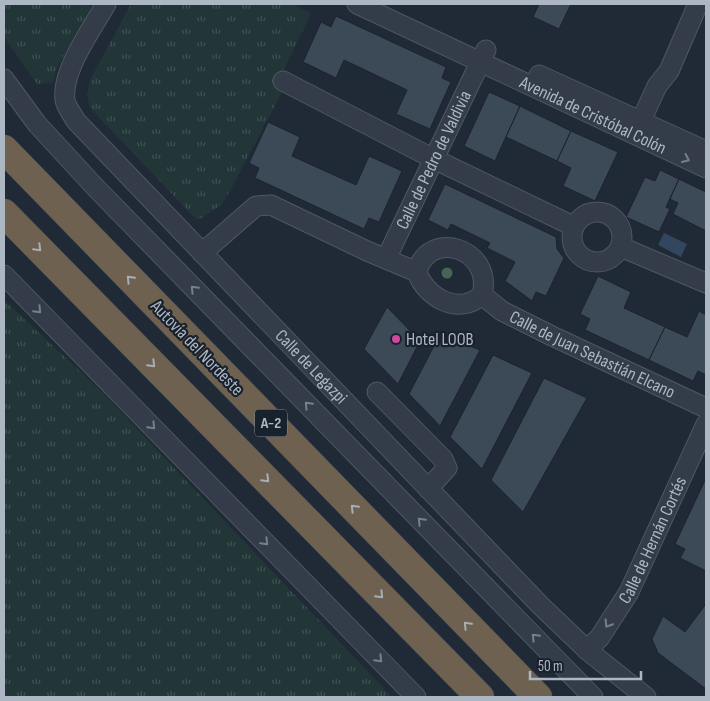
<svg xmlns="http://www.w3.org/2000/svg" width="710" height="701" font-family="'Sofia Sans Condensed',sans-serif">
<defs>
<pattern id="grass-tufts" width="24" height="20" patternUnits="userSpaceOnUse" patternTransform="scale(1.25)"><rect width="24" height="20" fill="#223638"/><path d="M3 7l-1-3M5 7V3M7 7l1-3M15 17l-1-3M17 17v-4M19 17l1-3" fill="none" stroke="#3f5153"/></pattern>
</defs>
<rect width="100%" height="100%" fill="#202a37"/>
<g fill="url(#grass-tufts)">
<path d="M4 4H93L57 67 53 83 37 84 4 37Z"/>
<path d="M131 4H291L311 13 278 82 285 86 230 191 221 205 200 219 194 217 90 108 87 95 90 80Z"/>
<path d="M4 300 100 390 392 697H4Z"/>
</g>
<path fill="#33465f" d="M664 233 687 244 681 257 658 245Z"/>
<g fill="#3c4957" stroke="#1b232e">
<path d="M539 4H571L559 29 533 17Z"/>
<path d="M336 16 446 67 442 78 451 82 430 129 396 114 407 90 344 60 336 78 303 62 321 22 331 27Z"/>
<path d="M489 92 520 106 495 161 464 146Z"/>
<path d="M520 106 571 131 557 161 506 137Z"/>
<path d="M268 122 300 137 292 156 356 185 369 156 402 171 379 222 369 218 364 229 255 178 259 168 249 163Z"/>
<path d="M571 131 618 152 595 201 563 186 571 168 557 161Z"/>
<path d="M660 170 679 179 666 207 670 209 659 232 626 217 645 177 655 181Z"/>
<path d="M679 179 706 192V231L673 214 678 203 670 199Z"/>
<path d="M445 184 556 237 557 249 564 258 546 296 536 292 532 301 505 281 515 262 487 248 490 243 451 224 448 230 428 220Z"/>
<path d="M598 276 631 292 624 308 665 327 649 360 585 330 590 319 580 314Z"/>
<path d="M387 307 420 341 398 384 364 349Z"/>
<path d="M699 311 706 315V375L698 371 693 381 649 360 665 327 687 337Z"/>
<path d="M436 342 465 344 480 350 440 426 409 394Z"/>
<path d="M493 355 532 373 482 469 450 437Z"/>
<path d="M544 378 587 398 523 512 491 480Z"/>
<path d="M706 478V571L680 558 685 549 675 544Z"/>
<path d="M706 604V689L658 653 652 639 663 616 685 632Z"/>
</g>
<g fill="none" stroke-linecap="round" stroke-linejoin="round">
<defs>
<g id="minor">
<path id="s1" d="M106 4C92 29 61 71 65 100 66 107 73 115 76 121L540 605 587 650 646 697"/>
<path id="s2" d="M357 4 706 168"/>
<path d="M539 75 706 151"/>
<path d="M4 79 37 124 95 187 593 697"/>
<path d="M283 81 434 159 573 226"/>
<path d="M641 121 657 86 669 71 698 4"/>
<circle cx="597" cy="237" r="25"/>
<path d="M621 247 706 283"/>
<path d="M202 253 256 206 271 205 367 251 417 272C426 298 459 316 482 295 494 248 428 228 417 272"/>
<path id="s3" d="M386 259 486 50"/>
<path d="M4 275 416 697"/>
<path id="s4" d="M482 295 502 311 552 336 706 408"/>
<path d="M377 392 443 459 447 468 428 489"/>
<path id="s5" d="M587 650 600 637 629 592 706 424"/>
</g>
<g id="highway">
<path d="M4 149 538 697"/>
<path d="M4 213 480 697"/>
</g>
</defs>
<use href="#minor" stroke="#4e5762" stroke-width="21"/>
<use href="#highway" stroke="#3e4752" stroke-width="29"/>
<use href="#minor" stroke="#333c48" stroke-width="19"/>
<use href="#highway" stroke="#6e6150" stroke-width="28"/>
</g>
<circle fill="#466555" cx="447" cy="273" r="5.5"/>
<defs><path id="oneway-chevron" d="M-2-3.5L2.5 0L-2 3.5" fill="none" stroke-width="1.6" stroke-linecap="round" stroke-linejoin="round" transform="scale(1.25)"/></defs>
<g stroke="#76808c">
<use href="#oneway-chevron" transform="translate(686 159) rotate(25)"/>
<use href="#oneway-chevron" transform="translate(194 289) rotate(-134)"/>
<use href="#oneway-chevron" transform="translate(38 310) rotate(46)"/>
<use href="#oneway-chevron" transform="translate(308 405) rotate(-134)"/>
<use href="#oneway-chevron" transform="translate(152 426) rotate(46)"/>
<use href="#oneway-chevron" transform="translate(421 521) rotate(-134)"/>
<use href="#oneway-chevron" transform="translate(265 542) rotate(46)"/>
<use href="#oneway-chevron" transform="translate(608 624) rotate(122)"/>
<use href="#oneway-chevron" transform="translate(535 637) rotate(-134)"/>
<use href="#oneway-chevron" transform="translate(379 659) rotate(46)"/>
</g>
<g stroke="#a7aeb8">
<use href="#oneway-chevron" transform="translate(38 248) rotate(45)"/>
<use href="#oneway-chevron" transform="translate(130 279) rotate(-134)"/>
<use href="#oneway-chevron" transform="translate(152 364) rotate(45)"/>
<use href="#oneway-chevron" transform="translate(266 479) rotate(45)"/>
<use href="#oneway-chevron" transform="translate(354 508) rotate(-134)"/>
<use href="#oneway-chevron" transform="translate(380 595) rotate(45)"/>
<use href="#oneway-chevron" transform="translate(467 625) rotate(-134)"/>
</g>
<circle fill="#d1479c" stroke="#19212c" stroke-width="2" cx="396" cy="339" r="5"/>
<g text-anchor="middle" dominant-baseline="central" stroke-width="4.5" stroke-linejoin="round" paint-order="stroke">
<rect fill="#19212c" stroke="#818a96" stroke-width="1" x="255" y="409.5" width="32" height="27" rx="4"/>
<g font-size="16" font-weight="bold" fill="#adb7c4">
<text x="271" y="423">A-2</text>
</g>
<g font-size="18" fill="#adb7c4" stroke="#19212c">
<text stroke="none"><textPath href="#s2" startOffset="261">Avenida de Cristóbal Colón</textPath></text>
<text stroke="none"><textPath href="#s3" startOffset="110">Calle de Pedro de Valdivia</textPath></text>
<text transform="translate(197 348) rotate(46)">Autovía del Nordeste</text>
<text stroke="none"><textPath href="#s4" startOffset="126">Calle de Juan Sebastián Elcano</textPath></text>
<text stroke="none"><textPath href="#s1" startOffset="470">Calle de Legazpi</textPath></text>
<text stroke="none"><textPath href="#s5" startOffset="129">Calle de Hernán Cortés</textPath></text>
</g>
<g font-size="18" fill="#adb7c4" stroke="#19212c" text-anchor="start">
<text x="406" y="339">Hotel LOOB</text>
</g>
</g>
<rect width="710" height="701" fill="none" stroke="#adb7c4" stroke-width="10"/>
<path d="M530 671v8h111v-8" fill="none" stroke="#adb7c4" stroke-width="2.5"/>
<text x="538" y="671" font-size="15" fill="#adb7c4" stroke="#19212c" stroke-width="4" paint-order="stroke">50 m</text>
</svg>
